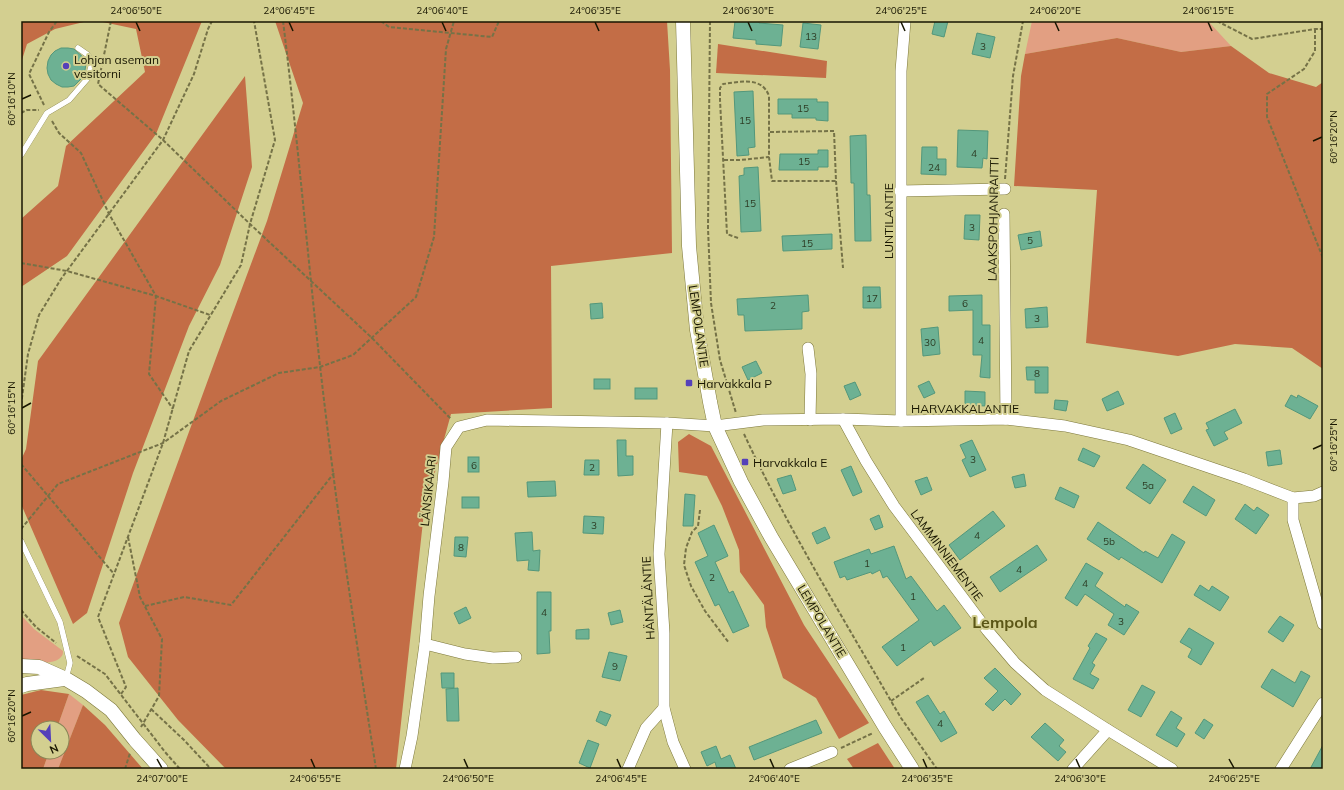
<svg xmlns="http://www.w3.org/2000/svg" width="1344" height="790" font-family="Mulish,sans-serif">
<rect width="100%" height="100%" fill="#d3cf90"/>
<g fill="#e29f82">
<path d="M1032 21H1208L1231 46 1181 52 1117 38 1025 54Z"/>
<path d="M21 615 34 629 63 651C63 653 63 655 61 657 54 666 31 662 21 661Z"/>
<path d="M69 694 83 705 58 769H43L49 752H62V728H57Z"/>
</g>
<g fill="#c36d46">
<path d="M21 21H88L55 29 27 44 21 63Z"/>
<path d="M98 21H202L156 134 67 256 21 287V219L58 186 66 146 145 72 136 29Z"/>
<path d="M275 21H667L670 70 672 253 551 266 552 408 451 414 424 512 396 769H226L178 720 128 657 119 623 216 358 267 221 303 103Z"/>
<path d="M1117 38 1181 52 1231 46 1269 73 1316 87 1323 82V369L1292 348 1235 344 1178 356 1086 343 1097 190 1014 186 1021 76 1025 54Z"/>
<path d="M718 44 827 61 826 78 716 73Z"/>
<path d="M245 76 252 167 220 265 189 326 133 473 87 613 73 624 21 504V460L26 449 38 361Z"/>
<path d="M689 434 711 446 804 625 869 723 839 739 816 698 783 678 766 627 764 605 740 572 739 550 722 506 707 476 679 472 678 442Z"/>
<path d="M41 690 69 694 57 728H38V752H49L43 769H21V695Z"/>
<path d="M83 705 105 725 143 769H58Z"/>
<path d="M878 743 895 769H854L847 759Z"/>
</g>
<g fill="#6db193" stroke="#53977b">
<path d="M735 21H759V23L783 25 781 46 756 44V40L733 38Z"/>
<path d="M935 21H948L944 37 932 34Z"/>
<path d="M803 23 821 25 818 49 800 47Z"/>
<path d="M977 33 995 37 990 58 972 54Z"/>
<path d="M61 48H68L74 49 84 58 86 64 84 76 74 86 68 87H62L56 84 51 80 48 74 47 68 48 61 51 55 55 51Z"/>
<path d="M753 91 755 147 748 148 749 155 737 156 734 92Z"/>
<path d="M778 99H817V102H828V121L816 120V118H792V114H778Z"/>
<path d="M958 130 988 131 987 159 983 158 982 168 957 167Z"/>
<path d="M866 135 867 195H870L871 241H855L854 183H851L850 136Z"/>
<path d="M922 147H937V159H946V175L921 174Z"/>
<path d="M818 150H828V167H818V170H779L780 154H818Z"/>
<path d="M758 167 761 231 741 232 739 176 744 175V168Z"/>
<path d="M965 215H980L979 240 964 239Z"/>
<path d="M1040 231 1042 246 1021 250 1018 235Z"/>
<path d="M832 234V249L783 251 782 236Z"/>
<path d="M863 287H880L881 308H863Z"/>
<path d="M808 295 809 311 802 312V329L745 331 744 315H738L737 299Z"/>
<path d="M982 295V325H990V378L980 377 982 355H973V310L949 311V296Z"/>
<path d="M602 303 603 318 591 319 590 304Z"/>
<path d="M1047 307 1048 327 1026 328 1025 309Z"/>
<path d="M938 327 940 354 923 356 921 329Z"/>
<path d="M756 361 762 373 748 380 742 367Z"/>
<path d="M1026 367H1048V393H1035V380H1027Z"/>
<rect x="594" y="379" width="16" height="10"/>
<path d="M929 381 935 393 924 398 918 386Z"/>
<path d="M855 382 861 395 850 400 844 386Z"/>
<rect x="635" y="388" width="22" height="11"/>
<path d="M965 391 985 392V406L965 405Z"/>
<path d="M1118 391 1124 404 1107 411 1102 399Z"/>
<path d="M1291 395 1297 398 1298 395 1318 406 1310 419 1285 406Z"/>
<path d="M1055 400 1068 401 1066 411 1054 409Z"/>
<path d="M1235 409 1242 423 1224 432 1228 439 1214 446 1206 430 1209 429 1206 423Z"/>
<path d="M1175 413 1182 429 1171 434 1164 418Z"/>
<path d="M617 440H626V456H633V475L618 476Z"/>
<path d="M972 440 986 470 970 477 962 460 966 458 960 445Z"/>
<path d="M1083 448 1100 456 1094 467 1078 460Z"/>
<path d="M1280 450 1282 464 1268 466 1266 452Z"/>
<rect x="468" y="457" width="11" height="15"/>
<path d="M585 460H599V475H584Z"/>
<path d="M1143 464 1166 480 1150 504 1126 488Z"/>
<path d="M851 466 862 492 853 496 841 470Z"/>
<path d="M1024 474 1026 486 1015 488 1012 477Z"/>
<path d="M791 475 796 490 783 494 777 479Z"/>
<path d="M927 477 932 490 921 495 915 481Z"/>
<path d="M555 481 556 496 528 497 527 482Z"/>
<path d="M1193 486 1215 500 1206 516 1183 502Z"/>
<path d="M1060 487 1079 496 1074 508 1055 499Z"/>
<path d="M685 494 695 495 693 526H683Z"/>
<rect x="462" y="497" width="17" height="11"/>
<path d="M1245 504 1254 511 1257 507 1269 515 1256 534 1235 519Z"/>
<path d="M993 511 1005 526 960 560 949 545Z"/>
<path d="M879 515 883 527 875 530 870 519Z"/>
<path d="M584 516 604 517 603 534 583 533Z"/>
<path d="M1098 522 1144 553 1145 551 1158 558 1172 534 1185 542 1162 583 1121 557 1119 560 1087 539Z"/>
<path d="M714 525 728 556 715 562 729 593 733 591 749 626 733 633 719 604 715 606 695 562 708 556 698 533Z"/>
<path d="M825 527 830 538 817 544 812 533Z"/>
<path d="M532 532 533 551 540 550 539 571 528 570 529 560 517 561 515 533Z"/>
<path d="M455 537H468L466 557 454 556Z"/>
<path d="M1037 545 1047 560 1000 592 990 577Z"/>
<path d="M894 546 906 579 911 576 937 611 944 605 961 628 934 646 931 641 897 666 882 647 919 620 887 576 883 578 880 570 872 574 871 572 847 580 845 576 840 578 834 562 869 549 871 554Z"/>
<path d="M1086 563 1103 573 1095 586 1125 607 1126 604 1139 612 1124 635 1108 625 1114 614 1085 594 1077 606 1065 598Z"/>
<path d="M1200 585 1209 591 1212 586 1229 597 1220 611 1194 595Z"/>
<path d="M537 592H551V631H549L550 653 537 654Z"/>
<path d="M466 607 471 618 459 624 454 613Z"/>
<path d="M620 610 623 622 611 625 608 613Z"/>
<path d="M1280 616 1294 625 1283 642 1268 632Z"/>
<path d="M1189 628 1214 643 1201 665 1188 657 1192 649 1180 642Z"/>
<path d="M589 629V639H576V630Z"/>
<path d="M1096 633 1107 639 1092 663 1095 665 1090 674 1099 679 1093 689 1073 679 1090 648 1088 646Z"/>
<path d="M609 652 627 656 620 681 602 677Z"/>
<path d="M995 668 1021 694 1011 705 1005 699 993 711 985 704 998 691 984 678Z"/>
<path d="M1272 669 1295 683 1301 671 1310 676 1293 707 1261 687Z"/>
<path d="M441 673H454V688H442Z"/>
<path d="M1142 685 1155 692 1141 717 1128 710Z"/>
<path d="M458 688 459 721H447L446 689Z"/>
<path d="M928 695 940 714 944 711 957 733 941 742 916 702Z"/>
<path d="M600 711 611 715 606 726 596 721Z"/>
<path d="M1171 711 1182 718 1176 728 1185 734 1177 747 1156 735Z"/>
<path d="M1204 719 1213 725 1204 739 1195 733Z"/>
<path d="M816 720 822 733 754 760 749 747Z"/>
<path d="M1045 723 1064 740 1059 746 1066 752 1058 761 1031 737Z"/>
<path d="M588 740 599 744 590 768 579 763Z"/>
<path d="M1323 745V769H1310Z"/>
<path d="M716 746 721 759 730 755 736 769H717L715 762 707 766 701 752Z"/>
</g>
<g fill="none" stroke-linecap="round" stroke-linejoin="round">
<defs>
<g id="service">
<path d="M21 155 47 113 69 100 88 78 92 63 88 55 78 48"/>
<path d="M21 541 60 622 70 663 66 678"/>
</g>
<g id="minor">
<path d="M900 191 1005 189"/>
<path d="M1004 214 1006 419"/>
<path d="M808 348 811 374 810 420"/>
<path d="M843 419 866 461 894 506 987 630 1015 663 1045 690 1108 730 1172 769"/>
<path d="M901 421V71L905 21"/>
<path d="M667 423 659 554 664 633V708L673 742 685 769"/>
<path d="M1293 498V520L1323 624"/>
<path d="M425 644 465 654 493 658 516 657"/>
<path d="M405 769 412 736 425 644 429 596 443 482 446 447 459 427 487 420 667 423 715 426 763 420 843 419 901 421 1006 419 1065 426 1129 440 1244 479 1293 498 1314 496 1323 492"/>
<path d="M628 769 646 728 664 708"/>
<path d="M790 769 832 752"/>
<path d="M1073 769 1108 730"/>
<path d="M1281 769 1323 703"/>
</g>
<g id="tertiary">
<path d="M683 21 689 246 697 330 710 402 715 426 741 482 771 537 885 727 912 769"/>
<path d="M21 666 39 667 66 679 86 691 111 710 135 740 161 769"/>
<path d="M21 686 27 684 64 679"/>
</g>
</defs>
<use href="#service" stroke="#7c773a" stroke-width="6"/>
<use href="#minor" stroke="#7c773a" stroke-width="12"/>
<use href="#tertiary" stroke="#7c773a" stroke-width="15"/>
<g stroke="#757247" stroke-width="2" stroke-dasharray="4 2" stroke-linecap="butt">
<path d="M111 21 98 84 163 140 250 224 372 338 451 419"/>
<path d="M283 21C298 141 308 262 322 383 337 512 356 641 376 769"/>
<path d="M381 21 389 27 492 37 499 21"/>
<path d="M710 21 708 228 711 303 720 360 736 413"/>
<path d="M1217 21 1252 39 1315 29H1323"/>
<path d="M1315 29V51L1304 69 1267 94V117L1323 258"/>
<path d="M44 105 29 74 49 32 57 21"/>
<path d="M21 113 27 110H39"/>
<path d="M52 121 59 133 81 153 109 214 156 296 149 374 173 409"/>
<path d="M770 132 834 131 836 181 843 268"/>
<path d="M724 160H740L769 157"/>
<path d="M1005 179 1013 76 1023 21"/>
<path d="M738 238 727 234 720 100V88L723 84C740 82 762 76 769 96V157L772 181H836"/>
<path d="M21 263 67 271 156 296 210 315"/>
<path d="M21 405 28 354 39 315 61 279 163 140 194 74 208 29 212 21"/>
<path d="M744 434C787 526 840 613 891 701L901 718 937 769"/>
<path d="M21 464 114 574"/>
<path d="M700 510 698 526 692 532 686 548 684 565 691 586 705 611 729 643"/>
<path d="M21 529 58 484 163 443 221 401 279 373 320 367 353 355 416 297 434 237 446 49 454 21"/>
<path d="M128 537 140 597 162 639 159 696 141 727"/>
<path d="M145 606 184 597 231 605 334 473"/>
<path d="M21 610 36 627 56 643"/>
<path d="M77 656 105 674 165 752 180 769"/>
<path d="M121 694 126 687 98 617 163 443 189 351 241 265 250 224 275 140 254 21"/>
<path d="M891 701 924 678"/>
<path d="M151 709 184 740 211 769"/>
<path d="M841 748 873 733"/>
<path d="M125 769 130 753"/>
</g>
<use href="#service" stroke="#fff" stroke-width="5.5"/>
<use href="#minor" stroke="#fff" stroke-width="11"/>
<use href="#tertiary" stroke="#fff" stroke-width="14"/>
</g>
<path fill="none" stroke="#181600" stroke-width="1.5" d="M136 22 140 31M289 22 293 31M442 22 446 31M595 22 599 31M748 22 752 31M901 22 905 31M1055 22 1059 31M1208 22 1212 31M22 99 31 95M1313 141 1322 137M22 408 31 403M1313 449 1322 445M22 716 31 712M157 759 162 768M311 759 315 768M464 759 468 768M617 759 621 768M770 759 774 768M923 759 927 768M1076 759 1080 768M1229 759 1234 768"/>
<g fill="#5541b9" stroke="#d3cf90" stroke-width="1.5">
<circle cx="66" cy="66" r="4"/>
<rect x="685" y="379" width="8" height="8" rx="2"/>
<rect x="741" y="458" width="8" height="8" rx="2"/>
</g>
<g text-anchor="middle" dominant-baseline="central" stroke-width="4" stroke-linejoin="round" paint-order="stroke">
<g font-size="10" fill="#2d3d25">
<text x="811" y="36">13</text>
<text x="983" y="46">3</text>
<text x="803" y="108">15</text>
<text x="745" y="120">15</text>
<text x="974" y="153">4</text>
<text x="804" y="161">15</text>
<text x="934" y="167">24</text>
<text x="750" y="203">15</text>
<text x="972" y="227">3</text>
<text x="1030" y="240">5</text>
<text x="807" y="243">15</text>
<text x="872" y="298">17</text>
<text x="965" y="303">6</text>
<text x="773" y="305">2</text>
<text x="1037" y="318">3</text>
<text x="981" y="340">4</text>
<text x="930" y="342">30</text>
<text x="1037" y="373">8</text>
<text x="973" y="459">3</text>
<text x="474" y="465">6</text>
<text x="592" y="467">2</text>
<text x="1148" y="485">5a</text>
<text x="594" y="525">3</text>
<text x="977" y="535">4</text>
<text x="1109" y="541">5b</text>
<text x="461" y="547">8</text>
<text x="867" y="563">1</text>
<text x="1019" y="569">4</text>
<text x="712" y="577">2</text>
<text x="1085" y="583">4</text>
<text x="913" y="596">1</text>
<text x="544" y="612">4</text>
<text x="1121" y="621">3</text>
<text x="903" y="647">1</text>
<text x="615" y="666">9</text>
<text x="940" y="723">4</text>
</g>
<g font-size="12" fill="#181600" stroke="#d3cf90" text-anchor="start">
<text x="74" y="59">Lohjan aseman<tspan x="74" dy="14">vesitorni</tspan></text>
<text x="697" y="383">Harvakkala P</text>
<text x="753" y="462">Harvakkala E</text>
</g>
<g font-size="12" fill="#181600" stroke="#d3cf90">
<text transform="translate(993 219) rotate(-89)">LAAKSPOHJANRAITTI</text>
<text transform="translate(888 221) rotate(-90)">LUNTILANTIE</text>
<text transform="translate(699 326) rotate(82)">LEMPOLANTIE</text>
<text x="965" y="408">HARVAKKALANTIE</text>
<text transform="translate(428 491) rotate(-84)">LÄNSIKAARI</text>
<text transform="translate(947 555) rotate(53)">LAMMINNIEMENTIE</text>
<text transform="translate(648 598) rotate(-93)">HÄNTÄLÄNTIE</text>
<text transform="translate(822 621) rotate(59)">LEMPOLANTIE</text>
</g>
<g font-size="16" font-weight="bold" fill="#5b5616" stroke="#d3cf90">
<text x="1005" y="622">Lempola</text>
</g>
</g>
<rect width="1344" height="790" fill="none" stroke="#d3cf90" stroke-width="44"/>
<g transform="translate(50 740) rotate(156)"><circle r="19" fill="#d3cf90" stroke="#888556"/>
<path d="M0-3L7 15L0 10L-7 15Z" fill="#5541b9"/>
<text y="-6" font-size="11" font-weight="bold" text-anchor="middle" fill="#181600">N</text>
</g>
<rect x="22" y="22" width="1300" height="746" fill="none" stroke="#181600" stroke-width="1.5"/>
<g font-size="10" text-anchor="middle" fill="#181600">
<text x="136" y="14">24°06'50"E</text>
<text x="289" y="14">24°06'45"E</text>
<text x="442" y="14">24°06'40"E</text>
<text x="595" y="14">24°06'35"E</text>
<text x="748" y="14">24°06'30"E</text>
<text x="901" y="14">24°06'25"E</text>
<text x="1055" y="14">24°06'20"E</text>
<text x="1208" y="14">24°06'15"E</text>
<text transform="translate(11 99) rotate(-90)" y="4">60°16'10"N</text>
<text transform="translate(1333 137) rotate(-90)" y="4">60°16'20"N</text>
<text transform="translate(11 408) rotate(-90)" y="4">60°16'15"N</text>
<text transform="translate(1333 445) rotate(-90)" y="4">60°16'25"N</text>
<text transform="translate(11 716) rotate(-90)" y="4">60°16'20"N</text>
<text x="162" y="782">24°07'00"E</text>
<text x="315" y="782">24°06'55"E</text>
<text x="468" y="782">24°06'50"E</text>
<text x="621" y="782">24°06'45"E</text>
<text x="774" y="782">24°06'40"E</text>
<text x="927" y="782">24°06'35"E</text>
<text x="1080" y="782">24°06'30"E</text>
<text x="1234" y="782">24°06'25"E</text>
</g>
</svg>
